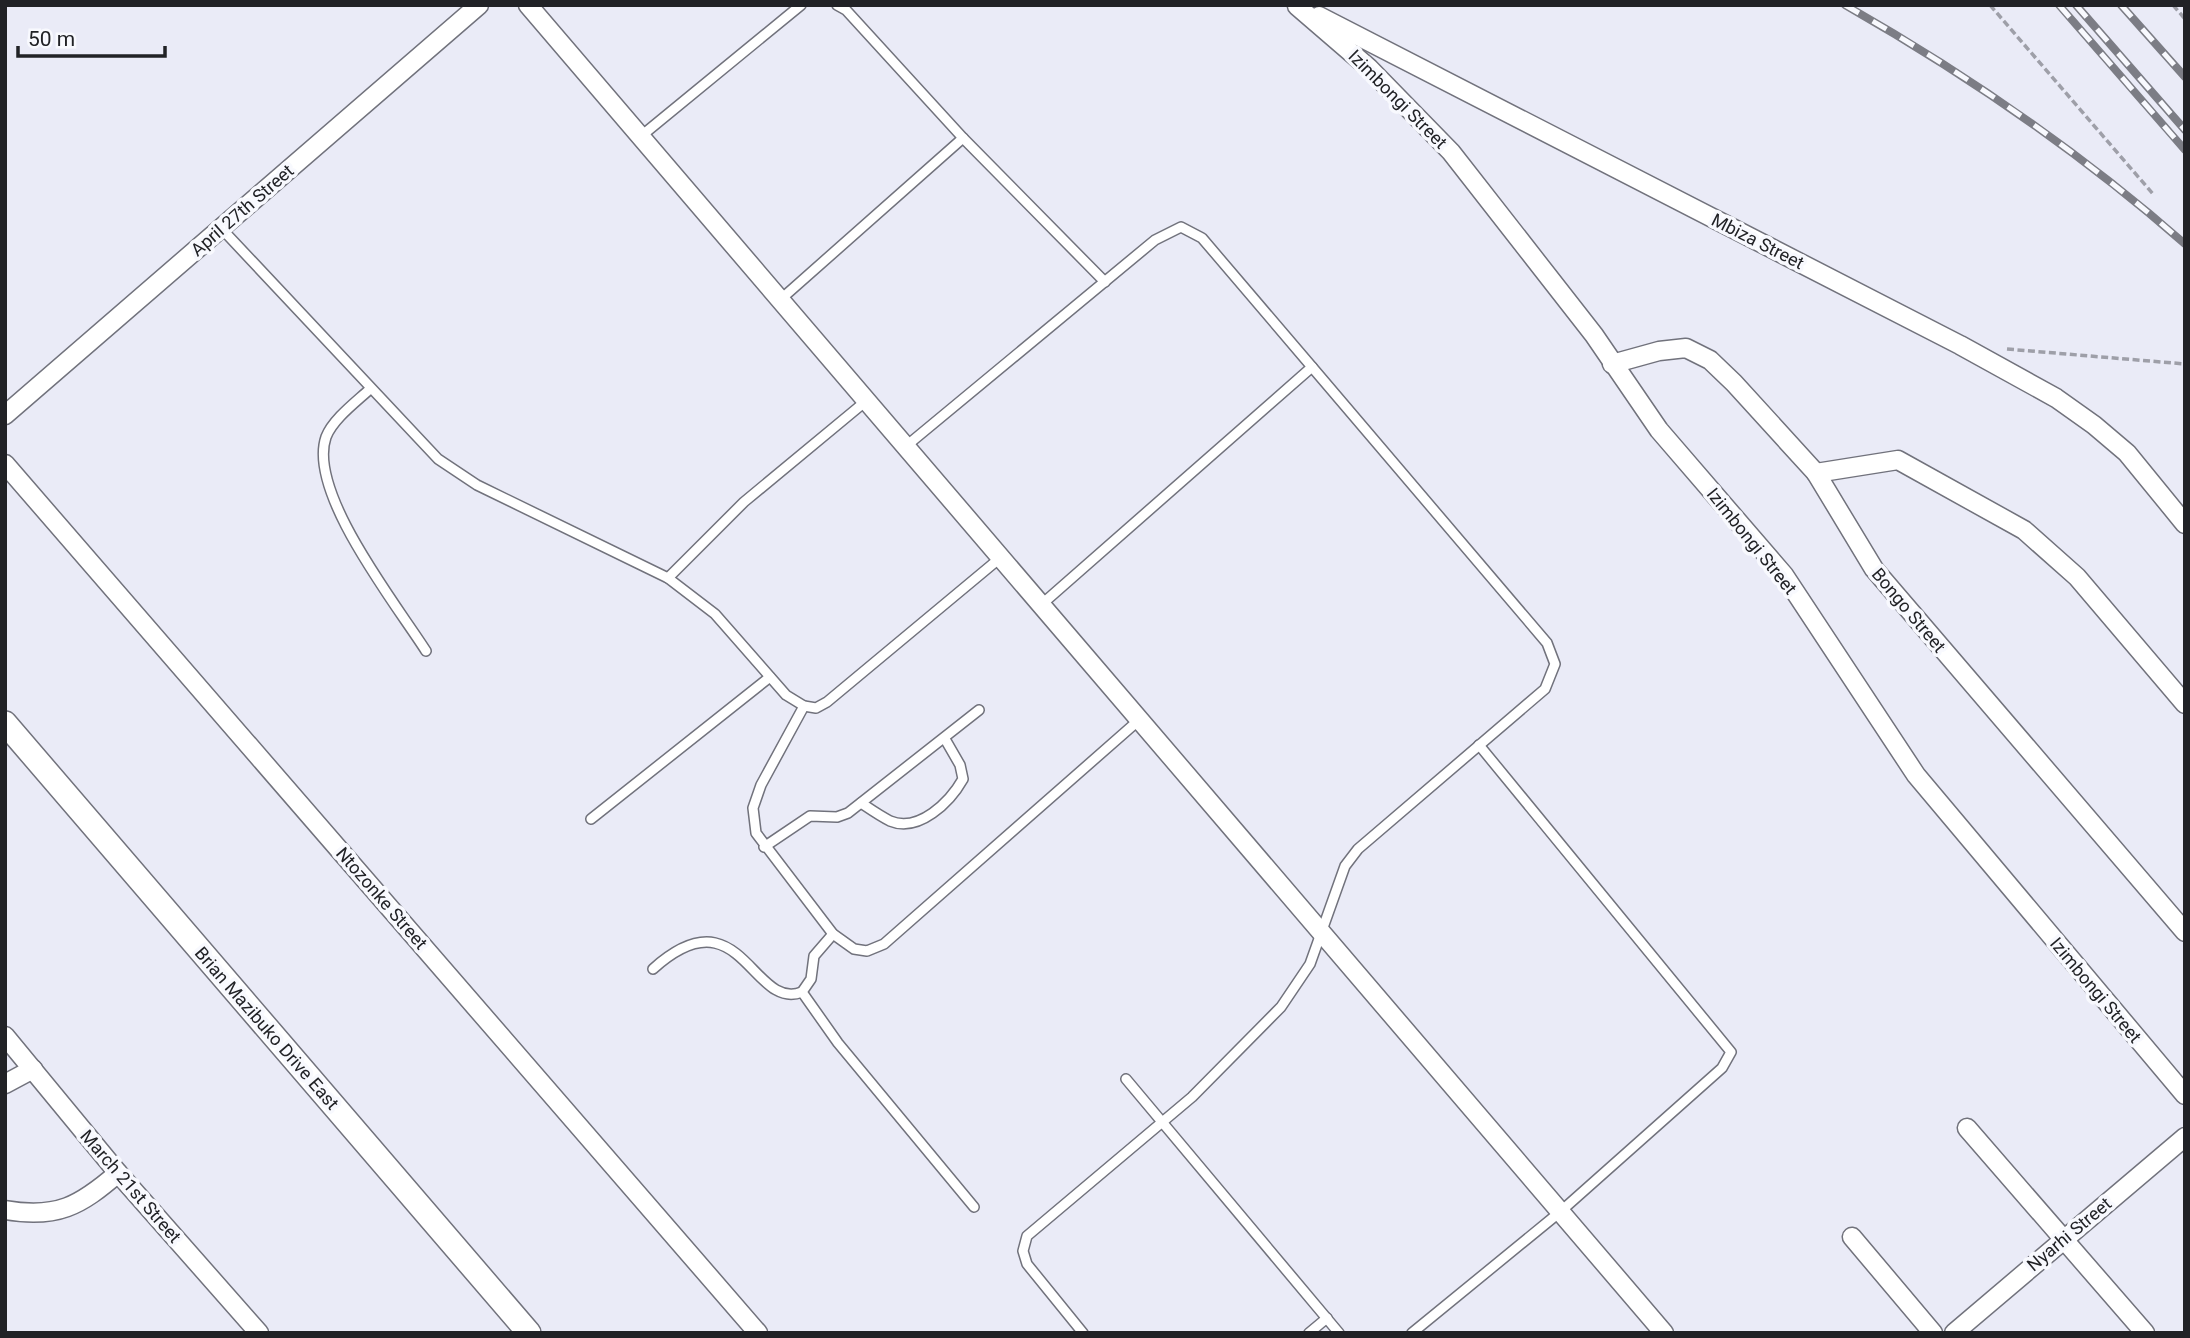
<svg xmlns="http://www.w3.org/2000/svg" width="2190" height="1338" font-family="Roboto,sans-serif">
<rect width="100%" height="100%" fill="#eaebf7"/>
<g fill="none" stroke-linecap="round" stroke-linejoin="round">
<defs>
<g id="service">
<path d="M837 5 846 10 963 138 1105 282"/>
<path d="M640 137 801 5"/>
<path d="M221 228 438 459 477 485 668 578 715 614 786 695 804 706 816 708 827 702 1000 558"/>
<path d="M780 300 963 138"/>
<path d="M370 389C356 402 333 419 326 437 307 492 396 604 426 651"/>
<path d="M905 447 1155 240 1181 227 1202 238 1312 367"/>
<path d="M668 578 744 502 866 401"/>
<path d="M1041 605 1312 367 1547 643 1555 664 1545 689 1358 849 1345 866 1310 964 1281 1007 1192 1097 1027 1236 1023 1251 1027 1264 1083 1333"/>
<path d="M804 706 761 785 753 808 756 833 833 934 854 949 867 951 884 944 1139 720"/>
<path d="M861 803C870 809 880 816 890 821 919 833 950 802 963 779L960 765 945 739"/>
<path d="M591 819 770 677"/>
<path d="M764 847 810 816 837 817 848 813 979 710"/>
<path d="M833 934 814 956 811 979 802 992 838 1043 974 1207"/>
<path d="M653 969C741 890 752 1012 802 992"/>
<path d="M1126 1079 1339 1333"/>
<path d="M1309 1333 1327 1318"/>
<path d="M1412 1333 1560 1212 1722 1068 1731 1052 1479 745"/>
</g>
<g id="minor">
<path d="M528 5 1664 1333"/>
<path d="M1297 6 1369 68 1451 152 1594 335 1659 430 1784 575 1916 775 2185 1095"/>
<path d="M1319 16 1960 345 2056 398 2094 425 2127 453 2185 524"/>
<path d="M1612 364 1659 351 1686 348 1710 360 1734 383 1816 473 1874 569 2185 932"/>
<path d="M5 415 479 5"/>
<path d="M5 464 758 1333"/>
<path d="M1816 473 1898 460 2024 530 2077 577 2185 704"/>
<path d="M5 1036 118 1173 259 1333"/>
<path d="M5 1084 33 1069"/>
<path d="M1967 1128 2145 1333"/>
<path d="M5 1210C57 1219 80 1206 118 1173"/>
<path d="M1852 1237 1933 1333"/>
<path d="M1954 1333 2185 1137"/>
</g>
<path id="tertiary" d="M5 723 529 1333"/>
</defs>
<use href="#service" stroke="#71727c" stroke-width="12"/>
<use href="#minor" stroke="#71727c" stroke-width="21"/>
<use href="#tertiary" stroke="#71727c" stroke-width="26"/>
<g stroke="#9e9fa8" stroke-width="3.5" stroke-dasharray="7 3.5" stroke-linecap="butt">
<path d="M1990 5 2153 194"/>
<path d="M2173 5 2185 19"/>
<path d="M2007 349 2185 364"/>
</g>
<use href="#service" stroke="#fff" stroke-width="9"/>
<use href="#minor" stroke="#fff" stroke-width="18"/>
<use href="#tertiary" stroke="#fff" stroke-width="23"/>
<defs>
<g id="rail">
<path d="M1845 5C1966 74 2080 152 2185 244"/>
<path d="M2059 5 2185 150"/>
<path d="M2076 5 2185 130"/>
<path d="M2121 5 2185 77"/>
</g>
</defs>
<use href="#rail" stroke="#7c7d85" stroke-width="8"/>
<use href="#rail" stroke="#f8f9fe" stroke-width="5" stroke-dasharray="16" stroke-linecap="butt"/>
</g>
<g text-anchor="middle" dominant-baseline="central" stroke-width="7" stroke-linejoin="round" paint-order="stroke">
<g font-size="18" fill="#212226" stroke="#f8f9fe">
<text transform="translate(1398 99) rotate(45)">Izimbongi Street</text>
<text transform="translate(242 210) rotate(-41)">April 27th Street</text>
<text transform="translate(1758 241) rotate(27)">Mbiza Street</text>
<text transform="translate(1752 541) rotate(51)">Izimbongi Street</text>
<text transform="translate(1909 610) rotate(50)">Bongo Street</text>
<text transform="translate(382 898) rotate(49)">Ntozonke Street</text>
<text transform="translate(2096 990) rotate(50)">Izimbongi Street</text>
<text transform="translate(267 1028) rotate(49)">Brian Mazibuko Drive East</text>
<text transform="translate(131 1186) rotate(49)">March 21st Street</text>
<text transform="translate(2069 1234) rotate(-40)">Nyarhi Street</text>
</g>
</g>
<rect width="2190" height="1338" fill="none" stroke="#212226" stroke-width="14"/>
<path d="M18 46v10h147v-10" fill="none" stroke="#212226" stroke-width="3.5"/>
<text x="28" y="46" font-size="21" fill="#212226" stroke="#f8f9fe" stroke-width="5" paint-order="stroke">50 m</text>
</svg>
